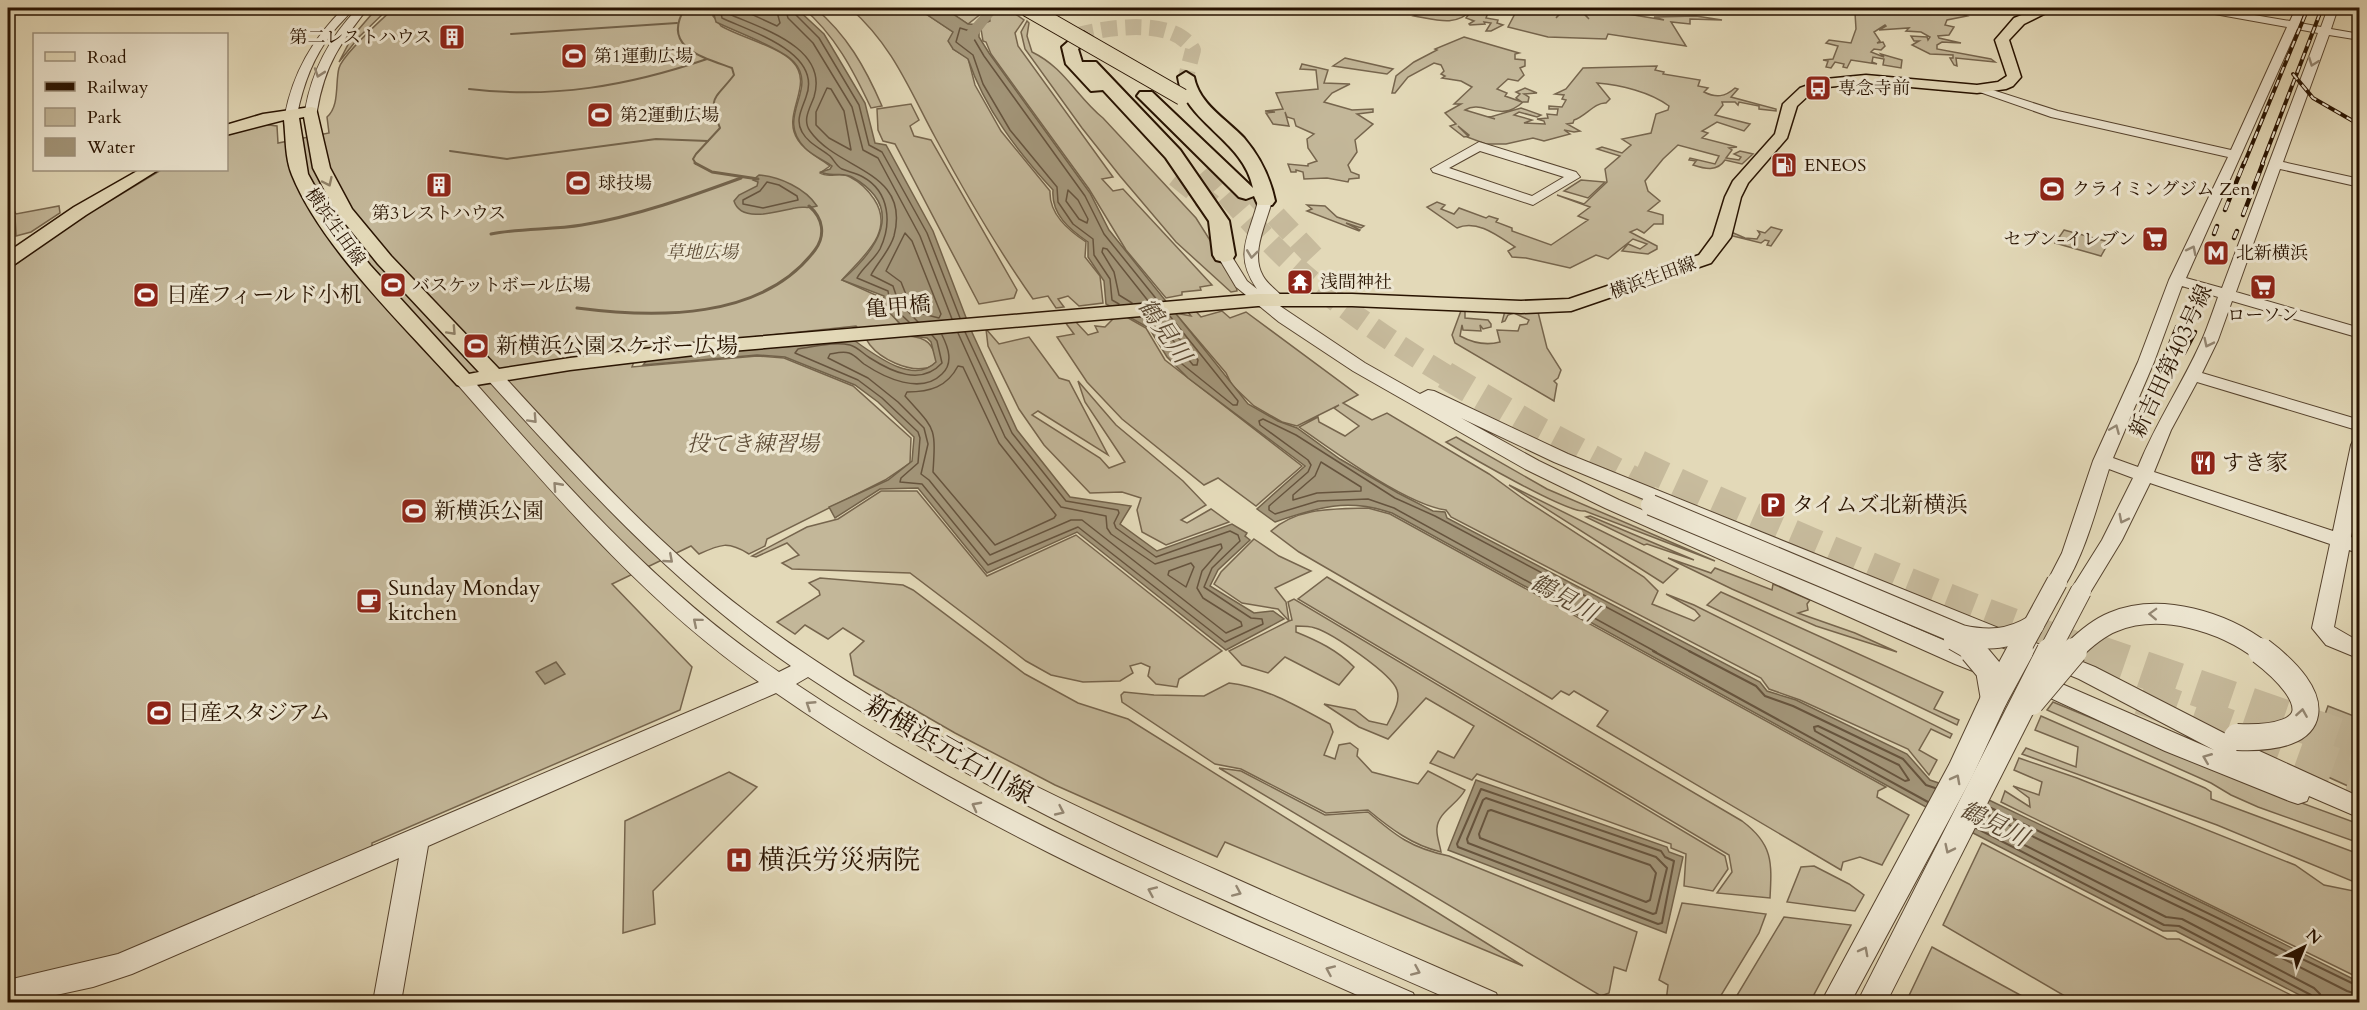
<svg xmlns="http://www.w3.org/2000/svg" width="2367" height="1010" font-family="Cardo,'Noto Serif JP',serif">
<rect width="100%" height="100%" fill="#e3d9b8"/>
<filter id="stains"><feTurbulence type="fractalNoise" baseFrequency=".00333" numOctaves="4"/><feColorMatrix values="0 0 0 0 .2 0 0 0 0 .09 0 0 0 0 .02 0 0 0 .5 -.17"/></filter>
<radialGradient id="worn" r=".72"><stop offset=".6" stop-color="#630" stop-opacity="0"/><stop offset="1" stop-color="#630" stop-opacity=".3"/></radialGradient>
<g fill="#c3b799" stroke="#76654d" stroke-width="1.5">
<path d="M377 8H389L359 37 339 62 352 37Z"/>
<path d="M394 8H714L713 16 721 26C740 37 779 47 792 61 816 85 780 114 798 140 805 151 819 158 830 166L820 173C829 179 840 171 850 177 860 182 868 190 874 199 896 232 862 257 842 280L880 297 879 306 892 314 909 336C928 338 932 344 938 361 934 364 930 368 926 368 908 372 881 359 870 345 865 338 864 334 856 326L639 349 640 345 632 367 757 356 784 358 853 386 911 438 910 463 885 480 767 539 765 546 749 554C728 541 721 544 699 554L691 546 612 584 692 667 680 710 372 843V850L117 959 8 984V270L96 206 100 207 161 170H226L227 134 261 124 277 126 278 143 329 133 327 117C340 106 335 82 339 68 343 54 382 19 394 8Z"/>
<path d="M803 8H815C847 35 865 67 882 106L871 108C853 70 835 35 803 8Z"/>
<path d="M850 8H917L953 32V49L968 58 975 85 1001 131 1050 191C1049 214 1068 230 1086 242L1085 257 1100 276 1103 303 1079 306 1068 296 1058 299 1064 307 1056 308 1048 296 1033 299C997 248 965 193 935 137 909 89 893 46 850 8Z"/>
<path d="M944 8H981L982 13 968 24Z"/>
<path d="M996 8 1011 11 1024 20 1015 33 1018 46 1113 177 1102 179 1113 191 1123 189 1212 285 1200 287 1201 290 1182 292V295L1166 298 1126 250 1089 189 991 54 986 42 983 41 981 29 985 23 990 21 989 16Z"/>
<path d="M1434 8H1478L1479 11 1490 10 1499 14 1488 13 1486 18 1498 20 1497 23 1503 25 1491 31H1486L1491 23 1484 22 1485 24 1470 25 1469 24 1474 21 1466 18 1472 10C1455 27 1437 20 1414 16Z"/>
<path d="M1518 8H1564L1556 18 1566 8H1578L1589 19 1579 8H1634H1610V11L1664 20 1654 17 1696 16 1722 20 1690 19V24L1671 22 1686 46 1608 34 1606 39 1548 37 1508 27Z"/>
<path d="M1831 8H1855L1864 10 1858 8H1958L1959 13 1967 16 1947 20 1945 25 1954 27 1949 35 1938 36 1939 38 1961 43 1942 42 1937 45V49L1991 59 1995 62 1956 58 1957 66 1954 65 1950 58H1953V55L1930 54 1912 45 1919 41H1914L1911 36 1927 37 1928 40 1930 37 1921 32 1906 31 1909 28 1879 30 1886 26 1885 25 1874 32 1880 41 1877 43 1883 42 1885 46 1881 50 1874 49 1871 52 1884 57 1881 54 1902 60 1901 68 1883 65 1884 59 1873 57 1872 62 1877 64 1851 60 1847 68 1843 67 1844 64 1835 62 1831 68 1826 67 1828 61 1823 60 1833 59 1838 46 1826 43 1829 40 1851 43 1856 29 1855 13 1832 12Z"/>
<path d="M1027 21 1029 23 1027 36 1032 52C1065 68 1076 96 1103 118L1196 218 1235 280 1237 291 1231 292 1176 242 1120 176 1082 128 1025 49 1021 32Z"/>
<path d="M1464 37 1519 53 1515 54V59L1525 60V66L1520 68 1524 75 1518 81 1508 79 1497 89 1507 93 1505 96 1522 102 1516 98 1520 94 1516 92 1525 88 1537 93 1524 94 1529 97 1528 102H1523C1499 124 1483 99 1465 110L1495 119 1490 117 1521 108 1541 115 1537 117 1519 112 1514 115 1532 120 1524 123 1545 124 1544 121 1537 119 1548 118 1547 114 1557 115 1558 109H1549V106L1562 107 1566 100 1562 99 1564 95 1555 94 1566 89 1583 68 1657 66 1655 70 1664 72 1663 74 1700 80 1698 86 1708 88 1704 92C1716 98 1725 97 1735 88L1738 89 1731 97 1776 109V111L1759 109V106L1739 102 1738 105 1735 102H1722L1723 105 1715 115 1750 124 1744 131 1717 122 1702 131 1708 133 1702 138 1737 147 1729 148 1732 150 1726 158 1739 160 1741 157 1734 154 1740 151 1753 154 1742 164 1725 160C1717 172 1705 169 1693 165L1696 161 1689 160 1690 158 1715 164 1719 156 1678 145 1663 159 1645 181 1648 191 1660 201 1648 211 1663 215V224H1654L1644 233 1637 229 1630 232 1657 246V249L1648 254 1622 251 1628 244 1640 249 1647 244 1633 239 1608 259 1596 255 1570 268 1526 258 1512 257 1508 251 1515 247C1498 236 1477 219 1457 228L1427 207 1437 202 1445 205 1441 209 1454 214 1459 208 1486 218 1489 216 1498 219 1496 222 1512 228V231L1551 245 1588 220 1578 216 1590 207 1557 195 1584 204 1607 182 1605 169 1620 156 1597 149 1602 147 1622 153 1631 145 1622 139 1651 133 1656 114 1668 110 1669 106C1650 92 1621 85 1597 83L1610 99 1606 103C1595 102 1585 117 1574 120L1573 123 1567 124 1580 131 1574 132 1564 130 1570 134 1544 141 1533 138 1506 144H1486L1467 137 1469 135 1458 126 1468 136 1464 137 1450 126 1456 124 1445 113 1461 104H1454L1472 87 1461 81 1442 78 1445 76 1441 74 1444 71 1441 65 1434 63 1408 77 1395 93H1392L1396 76 1414 62 1437 50 1435 49Z"/>
<path d="M1345 58 1393 69 1387 74 1333 66Z"/>
<path d="M1302 64 1328 70 1324 83 1350 84 1332 93 1324 102 1352 110 1373 109V112L1357 114 1373 124 1355 140 1357 152 1348 165 1351 172 1359 175V178L1349 179 1348 182 1327 178 1304 179 1303 172 1296 170V172H1291L1288 164 1308 166V164L1317 161 1308 148 1307 139 1314 134 1296 126 1294 119 1287 117 1285 112 1289 126 1273 124 1266 113 1275 112 1265 111 1283 109 1276 93 1318 89 1316 70 1300 69Z"/>
<path d="M911 104 919 120 910 126 914 136 931 140 1017 290 1014 298 979 304 895 144 883 141 878 130 877 109Z"/>
<path d="M1581 180 1605 182 1588 198 1564 191Z"/>
<path d="M1307 205 1325 206 1337 217 1364 226 1361 228 1346 223 1360 230 1359 231 1307 211 1312 209Z"/>
<path d="M59 206 60 213 31 232 16 236 15 216 8 217V210L13 208 16 214Z"/>
<path d="M1771 227 1782 230 1771 246 1767 245 1769 241 1765 240 1761 243 1729 235 1731 232 1745 238 1757 239 1760 234 1758 231 1765 233Z"/>
<path d="M2064 230 2109 242 2101 256 2055 243Z"/>
<path d="M1192 307 1201 317 1222 311 1230 318 1246 312 1358 395 1343 403 1372 420 1387 413 1489 474 1522 498 1644 577 1658 591 1652 604 1694 621 1700 616 1695 610 1666 594 1694 605 1952 734 1950 738 1931 729 1919 750 1937 760 1929 775 1908 749 1800 700 1769 689 1761 678 1451 517 1446 510C1407 505 1333 451 1299 427L1318 417 1319 422 1345 436 1359 426 1334 408 1339 405 1297 426 1282 422 1254 406 1232 385 1226 373 1175 313 1191 316 1185 308Z"/>
<path d="M1462 308 1465 309V318L1488 320 1491 324V327L1483 329 1480 325 1481 331 1463 330 1462 325 1460 336C1473 343 1485 346 1500 342L1497 330 1518 331 1520 325 1527 324 1529 320 1514 313 1508 315 1505 321 1502 322 1505 311 1538 312 1547 348 1561 370 1558 378 1554 381 1557 384 1554 401 1455 343 1452 335Z"/>
<path d="M1123 315 1146 328 1165 360 1302 466 1256 506 1218 478 1204 485 1122 419 1087 382 1057 337 1074 334 1065 322 1075 321 1088 335 1098 332 1095 326 1105 327 1115 317Z"/>
<path d="M986 329 999 344 1029 337 1059 378 1069 381 1108 455 1038 411 1032 415 1100 458 1109 468 1125 462 1085 402 1078 381 1116 425 1183 481 1206 505 1181 520 1187 523 1211 509 1229 522 1166 545 1142 532 1137 510 1141 498 1122 492 1090 493 1044 445 1019 409 988 346Z"/>
<path d="M1456 437 1547 489 1715 561 1585 511C1568 514 1467 455 1446 442Z"/>
<path d="M1509 485 1678 569 1663 583Z"/>
<path d="M881 491H917L987 576 1076 535 1222 651 1179 679 1177 687 1156 684 1148 676 1150 667 1141 663 1130 666 1133 673 1120 681 1083 682 1051 675 1026 661 910 573 792 569 782 563 799 555 787 543 756 557 752 556 807 527 838 519Z"/>
<path d="M1368 508 1390 514 1886 787 1878 791 1877 797 1909 815 1882 865 1860 857 1843 862 1841 870 1597 726 1608 711 1574 691 1569 695 1561 691 1552 699 1299 552 1271 531C1298 507 1334 509 1368 508Z"/>
<path d="M1590 516 1694 560 1647 544 1644 545 1586 517Z"/>
<path d="M1254 539 1279 556 1311 571 1275 588 1286 602 1289 621 1292 620 1288 602 1294 599 1725 856 1728 869 1713 891 1684 886 1686 854 1671 848V844L1477 774 1472 780 1430 763 1438 751 1454 758 1474 726 1426 698 1388 739 1359 727 1324 704 1355 710 1369 721 1387 725C1392 715 1401 702 1397 690 1392 674 1332 633 1315 628 1310 626 1302 626 1296 626V632C1318 641 1337 650 1354 667L1339 685 1285 657 1268 673 1242 665 1229 651 1289 621 1278 609 1242 603 1214 584 1221 572Z"/>
<path d="M1668 558 1711 573 1715 568 1772 590 1773 584 1810 600 1807 604 1808 610 1798 613 1855 633 1897 652 1816 626 1732 589Z"/>
<path d="M1327 577 1742 821C1773 844 1772 862 1770 898L1717 893 1732 872 1729 855 1298 599Z"/>
<path d="M820 578 903 585 913 590 1025 674 1078 703 1128 719 1523 966 1225 842 1217 857 1055 785 955 733 854 675 850 654 864 641 843 628 828 639 805 625 795 634 777 622 820 595 819 591 809 583Z"/>
<path d="M1721 592 1943 692 1934 709 1959 720 1957 725 1707 605Z"/>
<path d="M1229 683C1265 687 1299 707 1330 724L1333 732 1324 755 1335 759 1339 745 1350 743 1358 749 1357 756 1372 772 1418 784 1428 771 1465 790C1458 804 1438 812 1437 828 1436 835 1440 845 1441 852 1412 845 1391 829 1368 810L1326 813 1241 769 1215 764 1122 702 1121 695 1124 692 1154 695 1204 696Z"/>
<path d="M2053 702 2258 787 2359 824V843L2258 807 2231 795 2211 783 2047 710Z"/>
<path d="M2328 706 2359 718V791L2306 767Z"/>
<path d="M2041 716 2205 788 2211 792V799L2359 854V884L2217 825 2022 754 2026 748 2076 767 2078 747 2035 730Z"/>
<path d="M2019 758 2077 778 2295 865 2324 885 2359 892V978L2001 802 2005 791 2030 807 2029 798 2013 786 2039 795 2042 782 2014 770Z"/>
<path d="M1219 768 1241 771 1325 815 1368 812C1396 836 1411 848 1449 856L1637 932 1626 971 1614 967 1609 993 1601 996Z"/>
<path d="M729 772 757 787 653 891 655 924 623 933 625 821Z"/>
<path d="M1982 843 2167 939H2179L2305 1002H2075L1943 925Z"/>
<path d="M1814 866 1849 884 1864 895 1855 911 1787 902 1801 867Z"/>
<path d="M1682 903 1766 914 1759 933 1717 1002H1666L1668 985 1659 980Z"/>
<path d="M1784 917 1851 925 1810 1002H1733Z"/>
<path d="M1932 947 2033 1002H1906Z"/>
</g>
<g fill="#a3967a" stroke="#72624a" stroke-width="1.5">
<path d="M716 8H796L824 34 865 103 875 143 886 145 933 231 970 328 1017 430 1070 497 1131 506 1120 524 1157 551 1232 524 1247 533 1245 536 1250 540 1218 570 1210 586 1254 613 1273 611 1284 619 1226 650 1077 532 987 573 918 488 880 489 835 518 829 507 888 480 912 461 914 437 878 402 855 385 785 357 757 355 643 365 648 359 852 339C873 353 912 386 936 362L931 342 927 338 912 336 883 306 884 296 842 280C877 250 907 208 852 177 842 171 831 178 821 172L830 169 832 166C823 160 812 155 805 148 774 117 819 90 794 62 783 49 734 31 716 22L713 11Z"/>
<path d="M917 8H944L968 24 983 25 979 29V37L989 53 1090 193 1109 230 1248 404 1278 421 1297 428 1340 459 1398 493 1433 511 1445 512 1447 518 1760 682 1767 691 1796 700 1907 754 1930 780 1991 801 2215 909 2359 982V1002H2313L2176 931H2163L1975 834 1392 513C1348 498 1318 507 1275 522L1257 509 1305 466 1188 378 1167 357 1149 328 1106 304 1104 281 1088 257V242C1069 229 1051 214 1053 190 1017 151 985 109 968 59L953 49 948 41 953 32Z"/>
<path d="M759 175C780 177 805 188 817 206 809 209 803 206 795 208 779 211 741 224 734 201L739 195 757 186 758 182 753 180Z"/>
<path d="M556 662 565 674 545 684 536 672Z"/>
<path d="M1476 780 1667 847 1669 852 1683 857 1666 933 1448 850Z"/>
</g>
<g fill="none" stroke-linecap="round" stroke-linejoin="round">
<g stroke="#66543e" stroke-width="1.5">
<path d="M720 8 722 18C752 32 823 53 806 97 802 109 795 120 802 132 808 143 820 148 830 156 834 160 837 167 842 169 849 172 856 173 863 177 890 192 892 224 880 249 874 260 863 267 857 278L888 291 890 304 909 322"/>
<path d="M728 8 729 14C763 29 829 48 814 97 810 108 802 120 810 131 838 171 911 170 894 236 890 250 878 262 871 275L893 286 898 301 918 322"/>
<path d="M738 8 777 26 780 23 776 8"/>
<path d="M785 8 788 18 813 43 852 107 863 150 878 158 920 236 952 319"/>
<path d="M793 8 795 14 819 38 859 105 869 145 882 152 927 233 960 318"/>
<path d="M827 88 831 89 844 111 851 150 829 138 816 125V112Z"/>
<path d="M767 182 779 185 797 196 798 200 763 208 743 204V200L760 191Z"/>
<path d="M1068 190 1078 200 1088 219 1087 223 1079 219 1066 201Z"/>
<path d="M905 233 912 241 941 314 939 318 923 314 907 297 901 282 886 271Z"/>
<path d="M1132 303 1119 295 1114 272 1102 252 1103 248 1107 249 1149 302"/>
<path d="M1119 304 1112 300 1110 279 1094 255 1093 239 1073 224 1058 202 1057 187 1010 130 983 84 973 55 956 42 960 28 973 32 974 39 984 56 1085 196 1104 234 1158 301"/>
<path d="M1142 317 1152 326 1182 364 1233 405H1237L1238 401 1169 315"/>
<path d="M932 335 937 341 942 363C921 386 892 372 870 358 863 354 858 347 850 345 834 341 814 347 798 349L795 353 858 380 882 398 918 432 920 438 918 463 901 478 900 482 922 484 988 565 1078 527 1225 642 1263 624 1262 619 1251 618 1204 587 1212 568 1240 541 1238 535 1230 531 1156 557 1116 528 1114 523 1119 513 1118 510 1066 501 1012 433 965 332"/>
<path d="M942 335C948 347 954 363 942 374 921 395 885 378 864 364 859 360 855 355 849 353 843 351 836 353 830 354L828 358 868 378 898 402 924 428 928 444 921 474 929 480 990 555 1071 520H1082L1226 633 1242 626 1241 622 1203 598 1197 588 1202 571 1222 548 1221 544 1155 564 1111 534 1107 528 1106 516 1061 507 1005 437 958 333"/>
<path d="M1173 335H1176L1198 360 1197 365H1193L1171 338Z"/>
<path d="M958 366 963 367 999 443 1056 515 1054 518 995 545 933 472C936 425 935 430 905 396L907 392C930 392 947 387 958 366Z"/>
<path d="M1321 462 1361 487V491L1317 493 1293 500V495L1315 476Z"/>
<path d="M1191 563 1194 567 1186 587 1168 575 1169 571Z"/>
<path d="M1656 652 1394 508 1368 499 1318 501 1275 514 1269 510V506L1308 472 1311 465 1308 460 1260 425 1259 421 1263 419 1296 435 1395 498 1435 516 1691 652"/>
</g>
<g stroke="#66543e" stroke-width="2">
<path d="M1653 651 1928 802"/>
<path d="M1689 651 1756 686 1765 696 1793 706 1903 759 1926 785 1935 788"/>
<path d="M1818 726 1899 765 1909 780 1905 781 1815 731 1814 727Z"/>
<path d="M1481 789 1661 851 1665 857 1674 861 1662 923 1658 924 1458 847 1457 844Z"/>
<path d="M1486 798 1656 857 1667 868 1656 913 1653 914 1468 843 1467 839 1483 800Z"/>
<path d="M1987 806 2360 987"/>
<path d="M1491 810 1650 865 1656 873 1650 900 1646 902 1480 838 1479 834 1488 811Z"/>
<path d="M1984 813 2209 921 2347 991 2360 995"/>
<path d="M1979 822 2166 917 2182 919 2314 988 2320 994 2322 1002"/>
<path d="M1976 828 2164 925 2179 926 2311 995 2314 1002"/>
</g>
<g stroke="#72624a" stroke-width="2">
<path d="M685 8C661 47 702 57 732 68L734 75C715 100 707 96 720 128L696 154 693 159 696 164"/>
<path d="M511 34 677 23"/>
<path d="M469 89C552 99 628 86 707 59"/>
<path d="M450 151 507 159 656 139 708 141"/>
</g>
<g stroke="#72624a" stroke-width="3">
<path d="M695 163 712 172 758 179"/>
<path d="M491 234C521 228 552 230 582 225 637 216 689 197 741 178"/>
<path d="M577 308C654 318 762 321 815 250 826 235 823 218 809 206"/>
</g>
<path fill="#a3967a" fill-rule="evenodd" d="M987 8H999L974 40H964L962 37 964 34Z"/>
<path stroke="#c7bb9d" stroke-width="16" stroke-dasharray="16 8" stroke-linecap="butt" d="M1078 35C1109 27 1175 17 1193 50L1186 77"/>
<g stroke="#c7bb9d" stroke-width="22" stroke-dasharray="22 11" stroke-linecap="butt">
<path d="M1205 170C1233 202 1261 235 1292 264 1339 307 1393 343 1447 376"/>
<path d="M1176 176 1212 205"/>
<path d="M1253 192 1318 261"/>
</g>
<g stroke="#c7bb9d" stroke-width="28" stroke-dasharray="28 14" stroke-linecap="butt">
<path d="M1445 375 1540 431 1659 494"/>
<path d="M1639 464C1788 534 1939 597 2095 652"/>
</g>
<g stroke="#c7bb9d" stroke-width="37" stroke-dasharray="37 19" stroke-linecap="butt">
<path d="M2090 651 2360 744"/>
<path d="M2141 696 2360 775"/>
</g>
<defs>
<g id="tertiary">
<path d="M344 8H354C347 17 339 24 332 33 313 57 303 85 297 115L295 118H287L285 115C293 73 313 38 344 8Z"/>
<path d="M358 8H368C340 44 325 64 317 111L315 114H307L305 111C312 70 330 37 358 8Z"/>
<path d="M2193 8H2213L2290 21 2296 8H2306L2300 23 2321 27 2328 8H2338L2331 29 2360 34V40L2329 35 2283 162 2360 179V187L2280 169 2236 292 2360 328V338L2232 301 2218 340 2202 373 2360 420V431L2197 382 2171 430 2154 472 2333 531 2351 445 2353 441 2360 440V495L2351 537 2360 540V554L2349 550 2334 627 2360 642V659L2326 645 2312 628 2330 544 2150 483 2122 540 2088 596 2081 598 2074 596 2070 591 2102 540 2133 478 2109 469C2096 509 2086 551 2064 587L2057 589 2050 587 2047 582 2062 553 2093 461 2138 362 2169 280 2228 157 2051 117 1971 89 1977 85 2058 111 2231 150 2287 27 2198 11ZM2297 29 2318 33 2222 288 2186 278ZM2182 286 2218 297C2213 311 2208 326 2202 340 2183 383 2156 422 2138 467L2113 458 2154 362Z"/>
<path d="M1479 142 1576 172 1580 177 1533 205 1433 172 1431 169ZM1480 151 1564 177 1532 196 1449 168Z"/>
<path d="M1265 197 1272 201C1266 224 1250 254 1263 276 1268 285 1277 290 1283 298L1281 301 1274 302 1365 363 1420 394 1428 390 1434 391 1568 454 2095 667 2255 749 2360 797V818L2309 796 2307 801 2298 804 2289 801 2165 751 2046 696 2034 695 1955 664 1605 508 1525 469 1353 371 1279 322 1236 287 1217 255 1219 252H1229L1247 281 1257 289C1233 254 1249 237 1258 201ZM1461 418 1554 462 2079 679 2214 750 2062 684 2050 683 1971 652 1619 500 1539 461Z"/>
<path d="M494 371 500 372C578 457 656 544 748 613 893 722 1057 800 1223 873 1314 914 1405 953 1496 993L1500 1002H1456C1235 905 1009 812 808 677L796 684C987 813 1202 901 1413 993L1417 1002H1373C1168 911 961 822 776 693L428 846 401 1002H373L399 858 132 974 93 987 24 1002H8V980L118 954 759 682C642 600 551 491 458 385L455 381 458 377H470C565 484 659 592 779 672L791 666C675 586 582 484 488 380L485 376 488 372Z"/>
</g>
<g id="primary">
<path d="M2040 8H2056L2024 24 2009 40 2021 77 2013 86 2006 89 1977 93 1866 83 1828 87 1810 94 1797 106 1787 138 1748 183 1741 197 1731 237 1711 263 1571 311 1521 313 1352 306H1258L719 352 570 370 464 387 457 385C404 326 321 247 292 175 285 158 286 138 284 120L226 135V125L263 114 311 107 316 108 330 168 352 209 391 256 499 369 570 358 719 340 1258 294H1352L1521 301 1569 299 1699 255 1713 236 1725 197 1733 181 1775 134 1783 104 1800 88 1825 79 1866 75 1977 85 1998 82 2007 76 1995 40 2014 18ZM304 117 313 168 336 212 378 264 479 372 469 374 370 265 330 214 308 174 299 118Z"/>
<path d="M139 170H158L86 215 15 264 8 265V252L74 207Z"/>
</g>
<g id="motorway">
<path d="M1083 32 1091 37 1078 49 1082 62H1096L1180 150 1229 221 1235 255 1232 260 1224 262 1216 260 1213 255 1209 221 1166 158 1103 90 1091 91 1066 64 1062 47 1077 34Z"/>
<path d="M1186 72 1194 77C1199 104 1226 119 1244 138 1260 157 1270 177 1275 201L1272 205H1258L1254 196 1246 199 1239 197 1137 96 1140 92H1152L1253 188C1244 140 1184 122 1178 77Z"/>
</g>
</defs>
<use href="#tertiary" stroke="#57442f" stroke-width="2"/>
<use href="#primary" stroke="#281301" stroke-width="3"/>
<use href="#motorway" stroke="#281301" stroke-width="4"/>
<use href="#tertiary" fill="#ede6d1" fill-rule="evenodd"/>
<use href="#primary" fill="#e3d9b8" fill-rule="evenodd"/>
<use href="#motorway" fill="#e3d9b8" fill-rule="evenodd"/>
<defs>
<g id="rail-far1">
<path d="M2293 74 2313 98 2360 125"/>
<path d="M2244 164 2308 8"/>
<path d="M2262 164 2322 8"/>
</g>
<g id="rail">
<path d="M2225 210 2244 163"/>
<path d="M2243 215 2263 163"/>
<path d="M2214 234 2217 226"/>
<path d="M2234 238 2237 231"/>
<path d="M2168 349 2177 327"/>
<path d="M2184 353 2195 332"/>
</g>
</defs>
<use href="#rail-far1" stroke="#281301" stroke-width="4"/>
<use href="#rail" stroke="#281301" stroke-width="4.5"/>
<use href="#rail-far1" stroke="#ede6d1" stroke-width="2" stroke-dasharray="7" stroke-linecap="butt"/>
<use href="#rail" stroke="#ede6d1" stroke-width="3" stroke-dasharray="9" stroke-linecap="butt"/>
<defs>
<g id="tertiary-bridge-far1">
<path d="M1651 505 1961 635C1988 641 2010 640 2034 625"/>
<path d="M1954 640 1975 652"/>
<path d="M2019 652 2057 582"/>
<path d="M2049 652 2081 591"/>
<path d="M2072 652C2084 640 2098 628 2113 622 2161 602 2224 622 2263 652"/>
</g>
<g id="tertiary-bridge">
<path d="M1973 651 1989 670 1994 699"/>
<path d="M2031 702 2074 651"/>
<path d="M2237 737C2326 741 2322 697 2261 651"/>
<path d="M1836 1002 1961 770 1994 699 2020 651"/>
<path d="M1872 1002 2050 651"/>
</g>
<path id="motorway-bridge" d="M1027 8 1182 97"/>
</defs>
<use href="#tertiary-bridge-far1" stroke="#57442f" stroke-width="22" stroke-linecap="butt"/>
<use href="#tertiary-bridge" stroke="#57442f" stroke-width="28" stroke-linecap="butt"/>
<use href="#motorway-bridge" stroke="#281301" stroke-width="18" stroke-linecap="butt"/>
<use href="#tertiary-bridge-far1" stroke="#ede6d1" stroke-width="20"/>
<use href="#tertiary-bridge" stroke="#ede6d1" stroke-width="26"/>
<use href="#motorway-bridge" stroke="#e3d9b8" stroke-width="16"/>
</g>
<defs><path id="oneway-chevron" d="M-2-3.5L2.5 0L-2 3.5" fill="none" stroke-width="1.6" stroke-linecap="round" stroke-linejoin="round" transform="scale(1.5)"/></defs>
<g stroke="#948773">
<use href="#oneway-chevron" transform="translate(2313 62) rotate(110)"/>
<use href="#oneway-chevron" transform="translate(319 73) rotate(109)"/>
<use href="#oneway-chevron" transform="translate(2192 250) rotate(-63)"/>
<use href="#oneway-chevron" transform="translate(1252 254) rotate(97)"/>
<use href="#oneway-chevron" transform="translate(2208 343) rotate(116)"/>
<use href="#oneway-chevron" transform="translate(533 419) rotate(47)"/>
<use href="#oneway-chevron" transform="translate(2115 429) rotate(-67)"/>
<use href="#oneway-chevron" transform="translate(557 486) rotate(-132)"/>
<use href="#oneway-chevron" transform="translate(2123 519) rotate(117)"/>
<use href="#oneway-chevron" transform="translate(669 559) rotate(41)"/>
<use href="#oneway-chevron" transform="translate(2153 614) rotate(-178)"/>
<use href="#oneway-chevron" transform="translate(697 622) rotate(-140)"/>
<use href="#oneway-chevron" transform="translate(810 705) rotate(-147)"/>
<use href="#oneway-chevron" transform="translate(2302 713) rotate(-81)"/>
<use href="#oneway-chevron" transform="translate(2207 758) rotate(-158)"/>
<use href="#oneway-chevron" transform="translate(1956 779) rotate(-62)"/>
<use href="#oneway-chevron" transform="translate(976 806) rotate(-152)"/>
<use href="#oneway-chevron" transform="translate(1060 811) rotate(25)"/>
<use href="#oneway-chevron" transform="translate(1949 849) rotate(116)"/>
<use href="#oneway-chevron" transform="translate(1152 891) rotate(-156)"/>
<use href="#oneway-chevron" transform="translate(1237 892) rotate(24)"/>
<use href="#oneway-chevron" transform="translate(1864 951) rotate(-62)"/>
<use href="#oneway-chevron" transform="translate(1330 970) rotate(-156)"/>
<use href="#oneway-chevron" transform="translate(1416 971) rotate(24)"/>
</g>
<g stroke="#8f8066">
<use href="#oneway-chevron" transform="translate(328 182) rotate(65)"/>
<use href="#oneway-chevron" transform="translate(452 331) rotate(47)"/>
</g>
<defs>
<symbol id="building-square" viewBox="-11 -11 22 22"><rect x="-9" y="-9" width="18" height="18" rx="4" fill="#8f2418" stroke="#ede6d1"/><path d="M-4-6H4V6H1V3H-1V6H-4ZM-2.5-4.3h1.7v1.8h-1.7ZM.8-4.3h1.7v1.8H.8ZM-2.5-1h1.7V.8h-1.7ZM.8-1h1.7V.8H.8Z" fill="#fff"/></symbol>
<symbol id="stadium-square" viewBox="-11 -11 22 22"><rect x="-9" y="-9" width="18" height="18" rx="4" fill="#8f2418" stroke="#ede6d1"/><path d="M0-5a6.5 5 0 1 0 0 10a6.5 5 0 1 0 0-10ZM-3.5-1.8h7v3.6h-7Z" fill="#fff"/></symbol>
<symbol id="bus-square" viewBox="-11 -11 22 22"><rect x="-9" y="-9" width="18" height="18" rx="4" fill="#8f2418" stroke="#ede6d1"/><path d="M-5-6H5V4H4V6H2V4H-2V6H-4V4H-5ZM-3.5-4V0h7V-4ZM-3.5 1.2v1.5H-2V1.2ZM2 1.2v1.5H3.5V1.2Z" fill="#fff"/></symbol>
<symbol id="fuel-square" viewBox="-11 -11 22 22"><rect x="-9" y="-9" width="18" height="18" rx="4" fill="#8f2418" stroke="#ede6d1"/><path d="M-5.5-6h7V0h2V4h1.3V-2.5L3-4.5l.8-.8L6-3V5H2.5V1h-1V6h-7ZM-4.2-4.7v3.2H.2V-4.7Z" fill="#fff"/></symbol>
<symbol id="supermarket-square" viewBox="-11 -11 22 22"><rect x="-9" y="-9" width="18" height="18" rx="4" fill="#8f2418" stroke="#ede6d1"/><path d="M-6-5.5h2.5l.6 2H6L4.5 2H-2.5L-4.4-4H-6ZM-1.5 3.2a1.3 1.3 0 1 0 .1 0ZM3 3.2a1.3 1.3 0 1 0 .1 0Z" fill="#fff"/></symbol>
<symbol id="metro-square" viewBox="-11 -11 22 22"><rect x="-9" y="-9" width="18" height="18" rx="4" fill="#8f2418" stroke="#ede6d1"/><path d="M-5.5 5V-5H-3L0 0L3-5H5.5V5H3V-.5L0 4L-3-.5V5Z" fill="#fff"/></symbol>
<symbol id="temple-square" viewBox="-11 -11 22 22"><rect x="-9" y="-9" width="18" height="18" rx="4" fill="#8f2418" stroke="#ede6d1"/><path d="M0-6L5-2H3V0L6.5 2.5H4V6H1.5V3h-3V6H-4V2.5H-6.5L-3 0V-2H-5Z" fill="#fff"/></symbol>
<symbol id="restaurant-square" viewBox="-11 -11 22 22"><rect x="-9" y="-9" width="18" height="18" rx="4" fill="#8f2418" stroke="#ede6d1"/><path d="M-5-6h1v4h1v-4h1v4h1v-4h1v5L-1.5 .5V6h-2V.5L-5-1ZM5-6V6H3V1.5H1.5Q1.5-4 5-6Z" fill="#fff"/></symbol>
<symbol id="parking-square" viewBox="-11 -11 22 22"><rect x="-9" y="-9" width="18" height="18" rx="4" fill="#8f2418" stroke="#ede6d1"/><path d="M-3.5-5.5H1a3.5 3.5 0 0 1 0 7H-1V5.5H-3.5ZM-1-3.4V-.6H.8a1.4 1.4 0 0 0 0-2.8Z" fill="#fff"/></symbol>
<symbol id="cafe-square" viewBox="-11 -11 22 22"><rect x="-9" y="-9" width="18" height="18" rx="4" fill="#8f2418" stroke="#ede6d1"/><path d="M-5.5-4.5H6V0H3Q3 3.5 0 3.5H-2.5Q-5.5 3.5-5.5 0ZM3-3.2v2h1.7v-2ZM-6 4.5H4V6H-6Z" fill="#fff"/></symbol>
<symbol id="hospital-square" viewBox="-11 -11 22 22"><rect x="-9" y="-9" width="18" height="18" rx="4" fill="#8f2418" stroke="#ede6d1"/><path d="M-5-5h3v3.5h4V-5h3V5h-3V1.5h-4V5h-3Z" fill="#fff"/></symbol>
</defs>
<g fill-rule="evenodd">
<use href="#building-square" x="437" y="22" width="30" height="30"/>
<use href="#stadium-square" x="559" y="41" width="30" height="30"/>
<use href="#bus-square" x="1803" y="73" width="30" height="30"/>
<use href="#stadium-square" x="585" y="100" width="30" height="30"/>
<use href="#fuel-square" x="1769" y="150" width="30" height="30"/>
<use href="#stadium-square" x="563" y="168" width="30" height="30"/>
<use href="#building-square" x="424" y="170" width="30" height="30"/>
<use href="#stadium-square" x="2037" y="174" width="30" height="30"/>
<use href="#supermarket-square" x="2140" y="224" width="30" height="30"/>
<use href="#metro-square" x="2201" y="238" width="30" height="30"/>
<use href="#temple-square" x="1285" y="267" width="30" height="30"/>
<use href="#stadium-square" x="378" y="270" width="30" height="30"/>
<use href="#supermarket-square" x="2248" y="272" width="30" height="30"/>
<use href="#stadium-square" x="131" y="280" width="30" height="30"/>
<use href="#stadium-square" x="461" y="331" width="30" height="30"/>
<use href="#restaurant-square" x="2188" y="448" width="30" height="30"/>
<use href="#parking-square" x="1758" y="490" width="30" height="30"/>
<use href="#stadium-square" x="399" y="496" width="30" height="30"/>
<use href="#cafe-square" x="354" y="586" width="30" height="30"/>
<use href="#stadium-square" x="144" y="698" width="30" height="30"/>
<use href="#hospital-square" x="724" y="845" width="30" height="30"/>
</g>
<g text-anchor="middle" dominant-baseline="central" stroke-width="6" stroke-linejoin="round" paint-order="stroke">
<g font-size="18" fill="#281301" stroke="#ede6d1" text-anchor="start">
<text x="432" y="37" text-anchor="end">第二レストハウス</text>
<text x="594" y="56">第1運動広場</text>
<text x="1838" y="88">専念寺前</text>
<text x="620" y="115">第2運動広場</text>
<text x="1804" y="165">ENEOS</text>
<text x="598" y="183">球技場</text>
<text x="2072" y="189">クライミングジム Zen</text>
<text x="439" y="213" text-anchor="middle">第3レストハウス</text>
<text x="2136" y="239" text-anchor="end">セブン-イレブン</text>
<text x="2236" y="253">北新横浜</text>
<text x="1320" y="282">浅間神社</text>
<text x="412" y="285">バスケットボール広場</text>
<text x="2263" y="315" text-anchor="middle">ローソン</text>
</g>
<g font-size="18" fill="#281301" stroke="#ede6d1">
<text transform="translate(335 227) rotate(55)">横浜生田線</text>
<text transform="translate(1653 278) rotate(-20)">横浜生田線</text>
</g>
<g font-size="18" font-style="italic" fill="#5e4c36" stroke="#ede6d1">
<text x="702" y="252">草地広場</text>
</g>
<g font-size="22" fill="#281301" stroke="#ede6d1" text-anchor="start">
<text x="166" y="295">日産フィールド小机</text>
<text x="496" y="346">新横浜公園スケボー広場</text>
<text x="2222" y="463">すき家</text>
<text x="1792" y="505">タイムズ北新横浜</text>
<text x="434" y="511">新横浜公園</text>
<text x="388" y="588">Sunday Monday<tspan x="388" dy="25">kitchen</tspan></text>
<text x="178" y="713">日産スタジアム</text>
</g>
<g font-size="22" fill="#281301" stroke="#ede6d1">
<text transform="translate(898 307) rotate(-5)">亀甲橋</text>
<text transform="translate(2171 361) rotate(-65)">新吉田第403号線</text>
</g>
<g font-size="22" font-style="italic" fill="#5e4c36" stroke="#ede6d1">
<text x="753" y="444">投てき練習場</text>
</g>
<g font-size="24" font-style="italic" fill="#594731" stroke="#ede6d1">
<text transform="translate(1164 331) rotate(55)">鶴見川</text>
<text transform="translate(1564 598) rotate(29)">鶴見川</text>
<text transform="translate(1994 824) rotate(26)">鶴見川</text>
</g>
<g font-size="27" fill="#281301" stroke="#ede6d1">
<text transform="translate(949 750) rotate(30)">新横浜元石川線</text>
</g>
<g font-size="27" fill="#281301" stroke="#ede6d1" text-anchor="start">
<text x="758" y="860">横浜労災病院</text>
</g>
</g>
<rect width="2367" height="1010" fill="none" stroke="#e3d9b8" stroke-width="30"/>
<rect x="9" y="9" width="2349" height="992" fill="none" stroke="#281301" stroke-width="3"/>
<rect x="15" y="15" width="2337" height="980" fill="none" stroke="#281301" stroke-width="1.5"/>
<rect x="33" y="33" width="195" height="138" fill="#ede6d1" stroke="#9e927e" stroke-width="1.5"/>
<rect x="45" y="52" width="30" height="9" fill="#e3d9b8" stroke="#9e927e" stroke-width="1.5"/>
<text x="87" y="63" font-size="18" fill="#281301">Road</text>
<rect x="45" y="82" width="30" height="9" fill="#281301" stroke="#9e927e" stroke-width="1.5"/>
<text x="87" y="93" font-size="18" fill="#281301">Railway</text>
<rect x="45" y="108" width="30" height="18" fill="#c3b799" stroke="#9e927e" stroke-width="1.5"/>
<text x="87" y="123" font-size="18" fill="#281301">Park</text>
<rect x="45" y="138" width="30" height="18" fill="#a3967a" stroke="#9e927e" stroke-width="1.5"/>
<text x="87" y="153" font-size="18" fill="#281301">Water</text>
<g transform="translate(2304 947) rotate(43)" stroke="#ede6d1" stroke-width="4.5" paint-order="stroke">
<path d="M0-4.5L10 22L0 15L-10 22Z" fill="#281301"/>
<text y="-9" font-size="16" font-weight="bold" text-anchor="middle" fill="#281301">N</text>
</g>
<rect width="100%" height="100%" filter="url(#stains)"/>
<rect width="100%" height="100%" fill="url(#worn)"/>
</svg>
